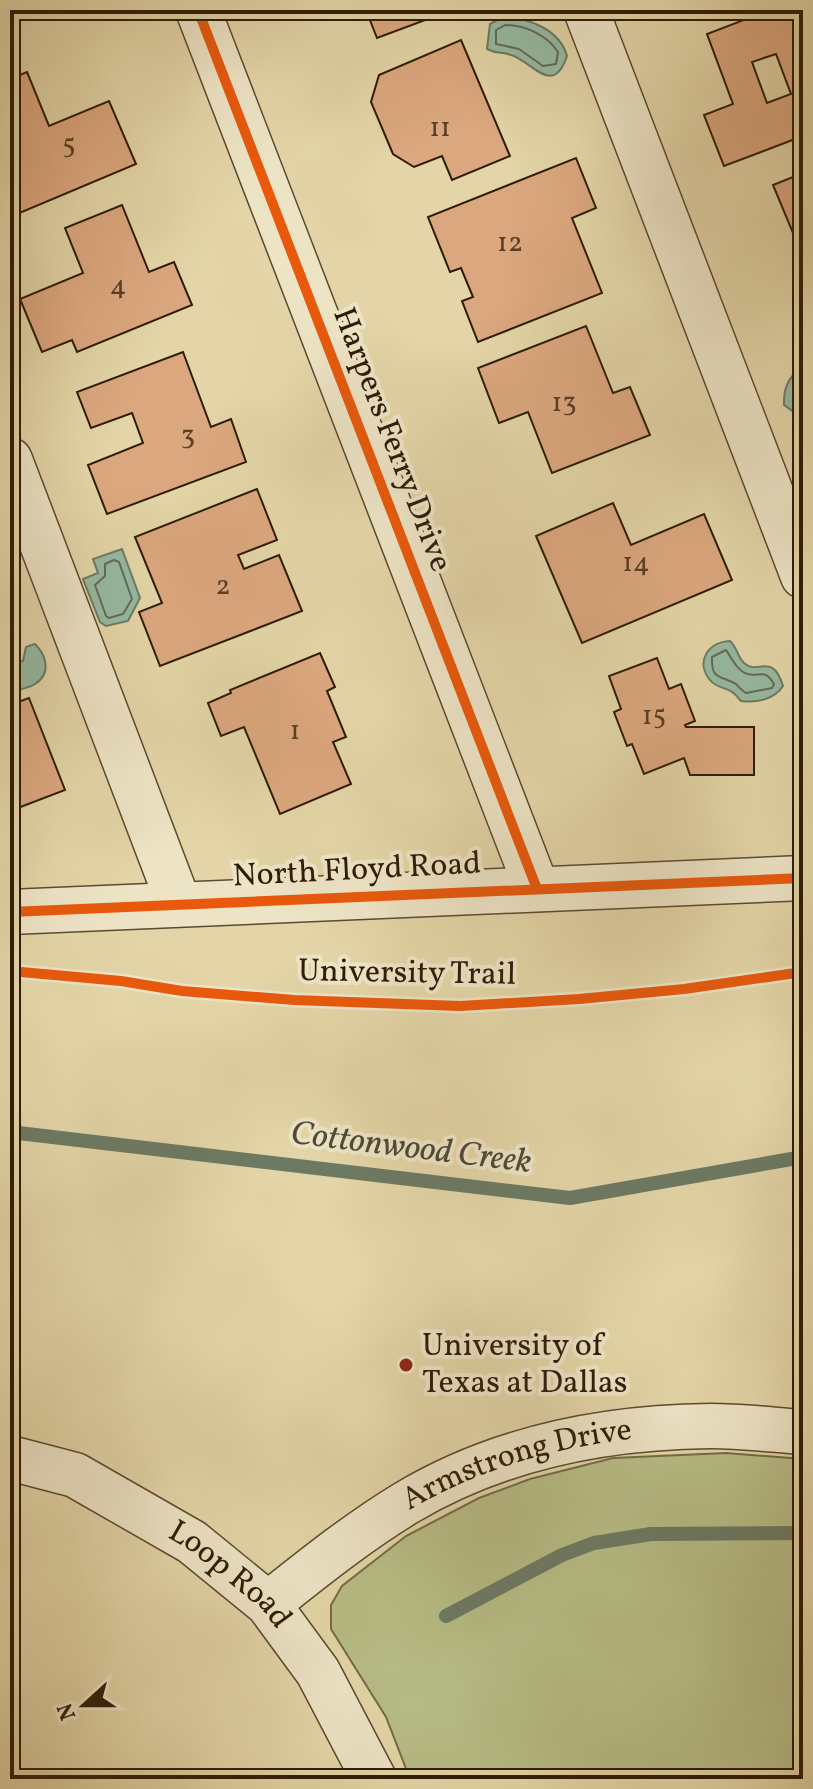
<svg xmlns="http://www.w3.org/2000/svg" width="813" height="1789" font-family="Vollkorn,serif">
<rect width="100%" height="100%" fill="#e3d5a7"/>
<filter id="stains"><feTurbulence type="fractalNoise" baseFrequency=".0025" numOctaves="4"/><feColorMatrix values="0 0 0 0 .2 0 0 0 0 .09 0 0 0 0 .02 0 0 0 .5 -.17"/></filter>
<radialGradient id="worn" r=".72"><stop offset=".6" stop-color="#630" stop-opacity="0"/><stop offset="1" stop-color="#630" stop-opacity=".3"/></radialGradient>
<path fill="#b7bc85" stroke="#726c46" stroke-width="2" d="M726 1453 803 1459V1777L796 1779H410L386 1717 331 1629V1605L342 1586 406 1536 479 1498 530 1479 613 1458Z"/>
<g fill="#96b9a2" stroke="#6c7a64" stroke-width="2">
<path d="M503 17C528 17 560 30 567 56 553 98 532 61 511 55 501 51 499 55 487 49L490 24Z"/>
<path d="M803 364V414L798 415 784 405C783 386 790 377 803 364Z"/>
<path d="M122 549 140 598 128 621 106 626 100 622 83 579 98 573 93 559Z"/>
<path d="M730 641C737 647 737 656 744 663 758 676 772 651 783 686 774 700 756 703 741 701 738 698 736 694 732 692 725 687 716 688 710 680 695 662 708 642 730 641Z"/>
<path d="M35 644C46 655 52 673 35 684 28 689 18 689 10 692V662L23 661 26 647Z"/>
</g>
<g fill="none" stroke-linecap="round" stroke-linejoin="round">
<g stroke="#626a54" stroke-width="2">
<path d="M505 25C525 25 547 35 558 52L556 64 543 66 519 49 496 44V30Z"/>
<path d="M114 560 119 562 132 599 123 614 109 618 106 616 95 585 105 576V564Z"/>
<path d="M726 650C731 657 735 667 743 672 757 681 763 665 774 684L772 688 746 693C742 691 739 687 736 684 721 675 711 681 712 657Z"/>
</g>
<g stroke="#6c7a64" stroke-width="14">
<path d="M10 1132 570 1198 803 1157"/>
<path d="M446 1616 562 1555 594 1543 651 1534 803 1533"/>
</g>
</g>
<g fill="#dba77e" stroke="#2e1c07" stroke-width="2" fill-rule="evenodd">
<path d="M366 10H452L377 38Z"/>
<path d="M770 10H803V136L724 166 704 115 733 104 707 34ZM776 54 791 94 767 103 752 62Z"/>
<path d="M461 40 510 156 452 180 442 156 414 167 393 154 371 102 379 75Z"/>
<path d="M27 72 49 126 109 101 136 164 10 217V79Z"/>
<path d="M576 158 596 208 572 218 602 293 478 342 462 301 473 297 461 268 450 272 428 217Z"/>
<path d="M803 173V257L773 185Z"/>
<path d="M122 205 149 272 174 262 192 305 77 352 72 340 42 352 20 299 83 273 65 228Z"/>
<path d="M586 326 613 393 630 387 650 435 552 473 528 412 499 423 478 368Z"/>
<path d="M183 352 211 427 231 419 246 462 107 514 88 465 143 443 132 413 91 428 77 392Z"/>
<path d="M257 489 277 540 238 555 244 569 279 555 302 611 160 666 139 612 162 603 135 537Z"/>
<path d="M613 503 631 545 704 514 732 580 582 643 536 536Z"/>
<path d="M320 653 335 687 327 691 346 737 333 742 351 784 280 814 244 727 221 736 208 703 231 693 230 690Z"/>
<path d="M657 658 669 689 681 684 695 721 685 725 686 727H754V775H690L684 758 644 774 632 744 627 746 614 712 621 709 609 676Z"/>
<path d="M29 698 65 790 10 811V705Z"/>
</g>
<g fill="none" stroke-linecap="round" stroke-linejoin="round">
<defs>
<g id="minor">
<path d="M198 10 537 889"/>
<path d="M586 10 803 576"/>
<path d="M10 460 179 904"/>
<path d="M10 912 803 878"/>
<path id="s1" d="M10 1458 75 1475 192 1542 268 1604 318 1672 374 1779"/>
<path id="s2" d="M268 1604C312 1569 358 1532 406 1503 498 1448 606 1427 711 1426 742 1426 773 1430 803 1432"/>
</g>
</defs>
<use href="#minor" stroke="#5b4a2f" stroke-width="47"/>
<use href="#minor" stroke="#ede4c6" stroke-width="44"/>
<defs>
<g id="cycleway">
<path d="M198 10 537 889"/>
<path d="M10 912 803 878"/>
<path d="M10 971 121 981 182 991 294 1000 460 1006 579 999 684 989 803 972"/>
</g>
</defs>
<use href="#cycleway" stroke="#ede4c6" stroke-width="15"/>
<use href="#cycleway" stroke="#e8590c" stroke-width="10"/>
</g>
<circle fill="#8f2418" stroke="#ede4c6" stroke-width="3" cx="406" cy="1365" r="8"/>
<g text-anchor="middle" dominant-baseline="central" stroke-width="8" stroke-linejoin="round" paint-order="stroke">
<g font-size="28" fill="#593f25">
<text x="440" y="128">11</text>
<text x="69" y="145">5</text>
<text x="510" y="243">12</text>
<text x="118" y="286">4</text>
<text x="564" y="403">13</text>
<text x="188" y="436">3</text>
<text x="636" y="563">14</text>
<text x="223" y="586">2</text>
<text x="654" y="716">15</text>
<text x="295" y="731">1</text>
</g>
<g font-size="32" fill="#2e1c07" stroke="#ede4c6">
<text transform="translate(391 440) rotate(69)">Harpers Ferry Drive</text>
<text transform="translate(357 871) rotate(-3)">North Floyd Road</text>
<text transform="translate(407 974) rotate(1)">University Trail</text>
<text stroke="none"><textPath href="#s2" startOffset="290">Armstrong Drive</textPath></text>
<text stroke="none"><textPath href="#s1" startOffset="252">Loop Road</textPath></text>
</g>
<g font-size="32" fill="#2e1c07" stroke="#ede4c6" text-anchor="start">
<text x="422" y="1347">University of<tspan x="422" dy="37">Texas at Dallas</tspan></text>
</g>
<g font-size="34" font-style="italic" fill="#4d4b36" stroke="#ede4c6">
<text transform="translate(411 1149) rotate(7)">Cottonwood Creek</text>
</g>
</g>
<rect width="813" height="1789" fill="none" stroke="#e3d5a7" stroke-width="40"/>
<rect x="12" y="12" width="789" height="1765" fill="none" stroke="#2e1c07" stroke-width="4"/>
<rect x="20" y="20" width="773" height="1749" fill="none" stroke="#2e1c07" stroke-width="2"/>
<g transform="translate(84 1705) rotate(249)" stroke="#ede4c6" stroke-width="6" paint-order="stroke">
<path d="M0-6L14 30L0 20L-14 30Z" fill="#2e1c07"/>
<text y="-12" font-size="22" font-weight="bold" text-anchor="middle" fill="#2e1c07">N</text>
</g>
<rect width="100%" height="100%" filter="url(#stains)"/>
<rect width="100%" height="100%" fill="url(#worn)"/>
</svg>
